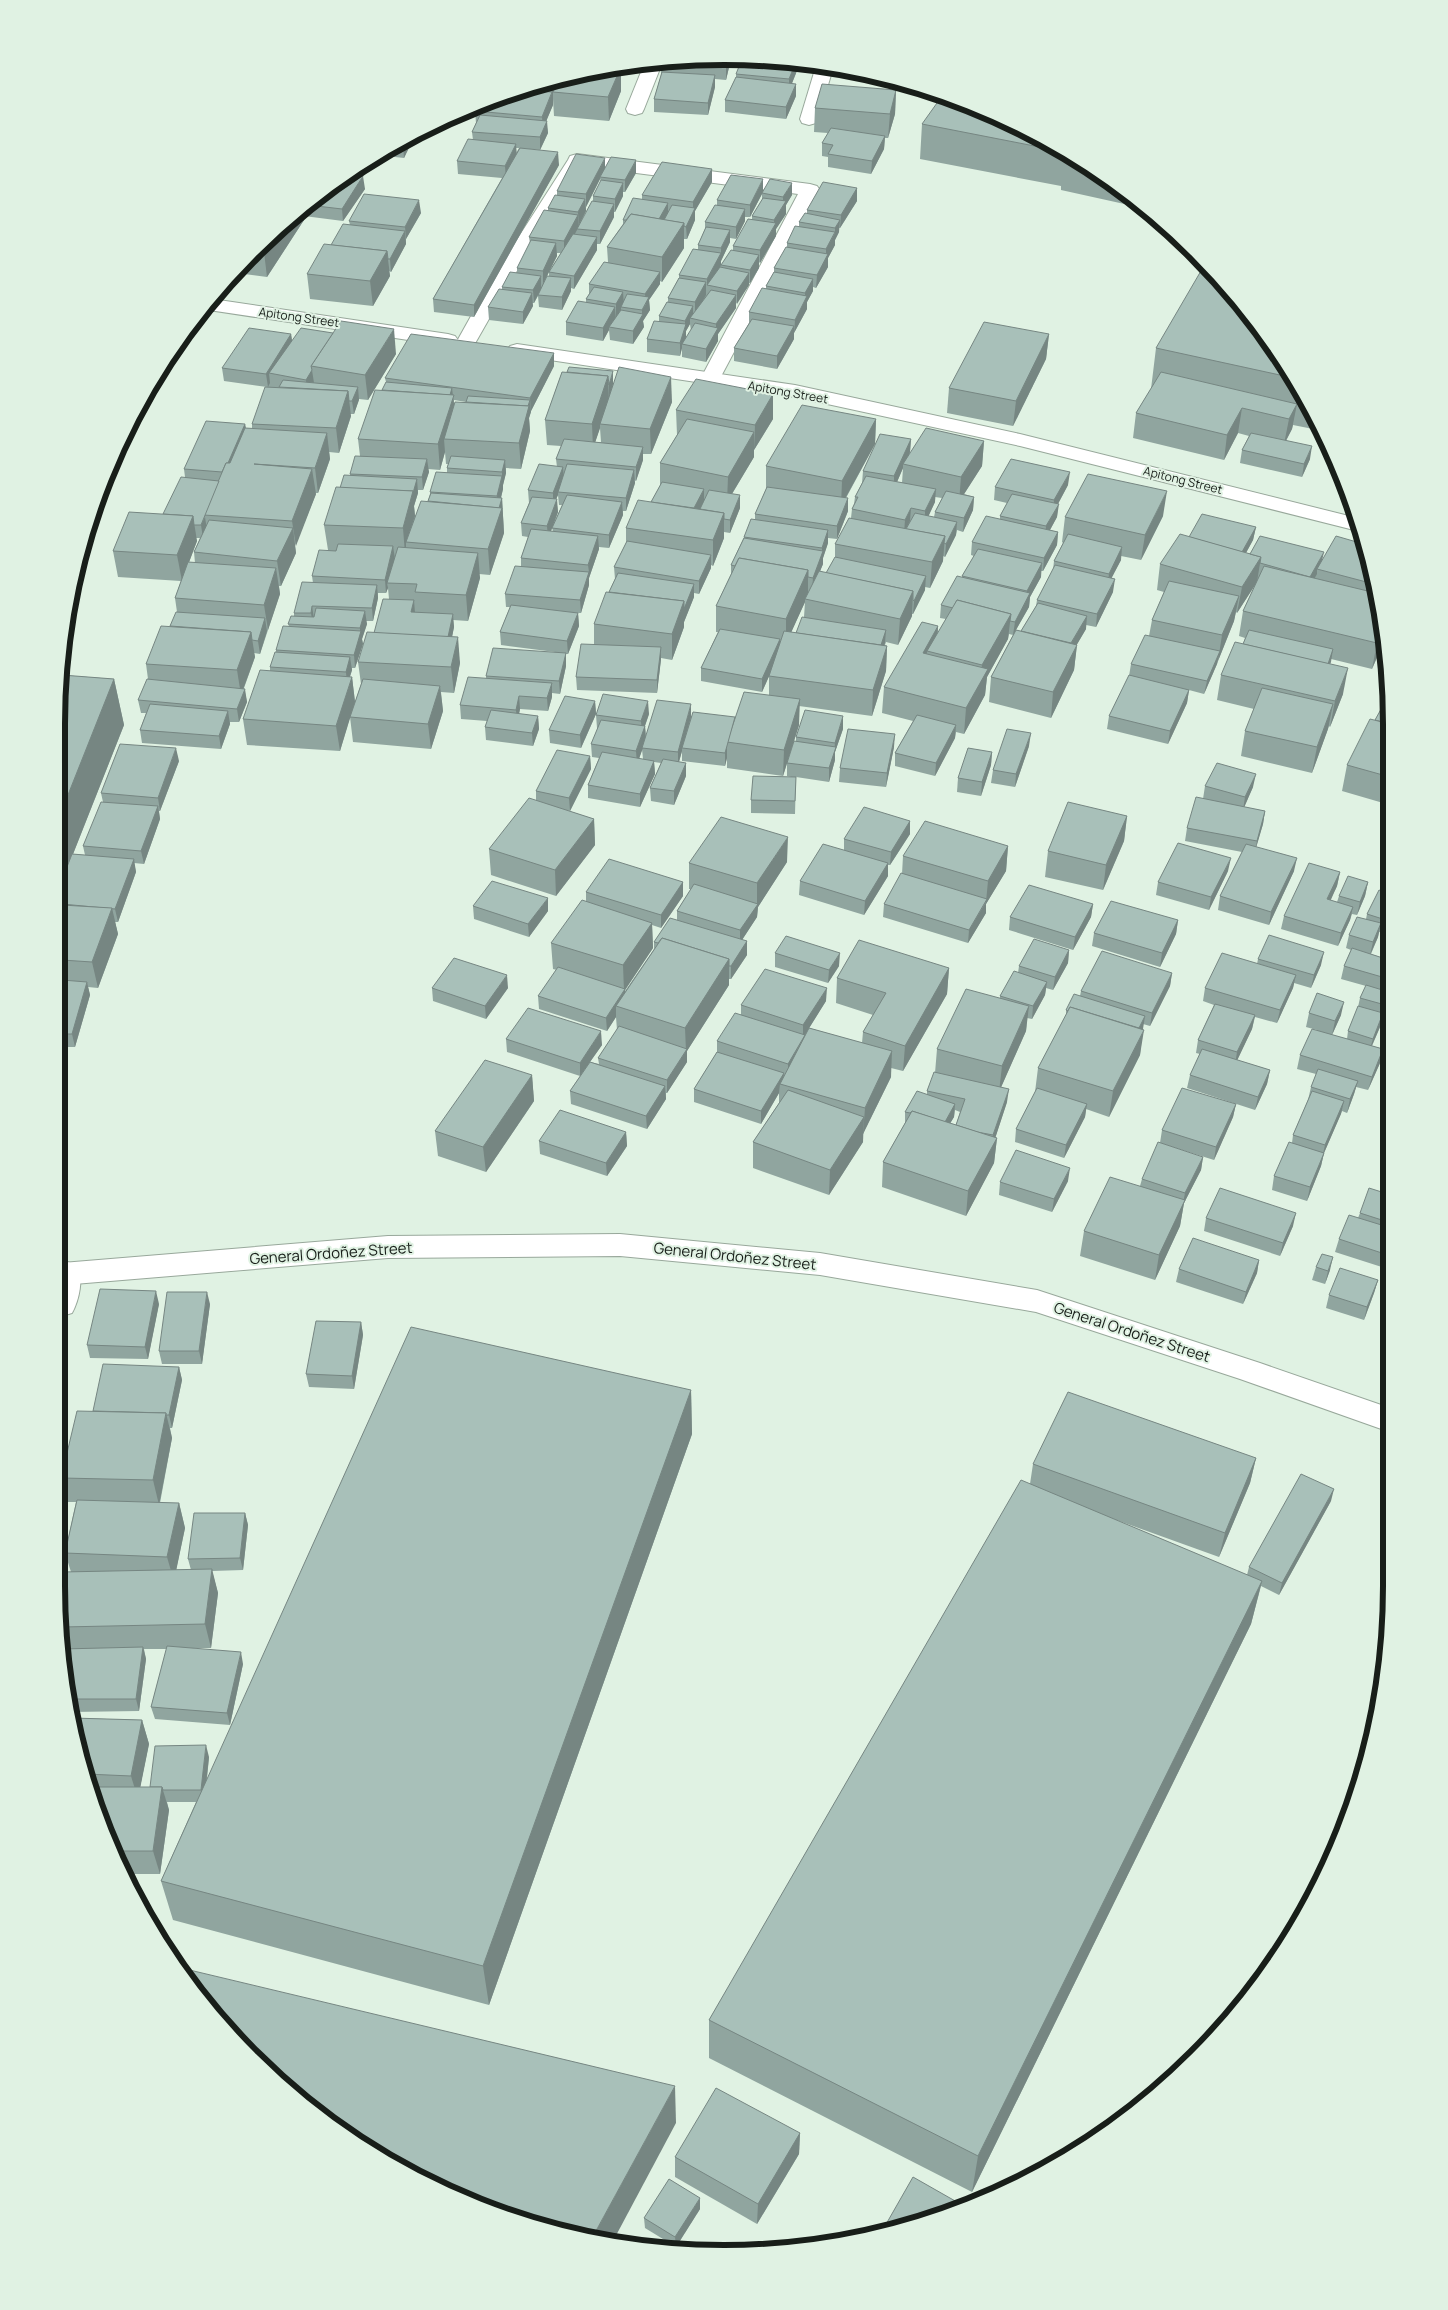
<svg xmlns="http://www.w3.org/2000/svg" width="1448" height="2310" font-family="Manrope,sans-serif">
<rect width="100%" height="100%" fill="#e0f2e3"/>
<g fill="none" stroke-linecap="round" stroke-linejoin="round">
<defs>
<path id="lane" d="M577 154 810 184 817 186 820 190 717 384 710 386 703 384 700 380 798 194 582 166 510 282 473 347 466 349 459 347 456 343 490 282 568 160 570 156Z"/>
<g id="street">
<path d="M663 61 644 109 642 113 635 115 628 113 626 109 645 62Z"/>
<path d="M816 66 833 68 818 119 816 123 809 125 802 123 800 119Z"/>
<path d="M212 299 448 334 455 336 458 340 455 344 448 346 202 309Z"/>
<path d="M517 344 795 385 1020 434 1357 518 1362 532 1020 446 795 397 510 354 507 350 510 346Z"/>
<path d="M67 1262 77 1265C84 1278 79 1300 72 1313L62 1316V1264Z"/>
</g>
<path id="secondary" d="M620 1234 820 1253 1037 1290 1260 1363 1387 1407V1431L1240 1379 1036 1312 820 1275 620 1256 388 1258 62 1285V1263L388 1236Z"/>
</defs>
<use href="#lane" stroke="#98a89b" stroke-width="2"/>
<use href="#street" stroke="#98a89b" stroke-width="2"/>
<use href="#secondary" stroke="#98a89b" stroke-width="2"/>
<use href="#lane" fill="#fff" fill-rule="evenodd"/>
<use href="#street" fill="#fff" fill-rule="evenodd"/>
<use href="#secondary" fill="#fff" fill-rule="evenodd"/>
</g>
<g fill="#90a59f" fill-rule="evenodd">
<path d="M768 58 800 63 792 83 796 96 786 119 725 112V100L736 77V74Z"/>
<path d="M731 59 726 80 715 79V87L708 115 654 112V99L661 75V61Z"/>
<path d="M619 66 621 91 609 121 554 116 553 99V105L546 121 548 133 540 150 528 149 559 165 474 317 434 312 433 299 502 178 458 174 457 161 473 140 472 132 476 123 475 111 510 92ZM516 148H519L516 153Z"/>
<path d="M896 90 895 114 888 138H885L884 149 871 174 828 167V157L822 156V143L828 133 814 132 815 108Z"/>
<path d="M922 124 1020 125 1131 194 1147 209 1061 190V186L920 159Z"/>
<path d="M415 135 404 158 377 155 390 146Z"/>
<path d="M605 168 636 173 625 192H623V196L615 212H614V217L600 244H597V250L574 289 571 288V291L562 310 539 307 538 296 534 303H532L533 306 523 324 489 320 488 307 502 289V287L517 273V268L530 243 529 237 548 211V208L557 195V191ZM600 179 601 181 593 196V202L579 226V225L586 211V207ZM557 253H561L549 272V276H547L557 256Z"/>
<path d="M712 169V182L695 211V220L687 239H684V248L662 282 660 281V284L649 300 650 310 643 321 644 327 633 344 610 340 609 330 603 341 566 335V322L586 302V299L589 294V284L608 262 607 247 623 224V220L642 199V195Z"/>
<path d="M350 175 365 189 343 221 304 216V220L267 277 236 273 284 222Z"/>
<path d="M857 188V201L840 228H839V232L835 240V245L828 258V267L816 288 813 287V291L807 302V309L794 333V339L777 369 734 361V348L749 323V312L766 289V286L774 272V268L787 247V243L799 227V222L807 214V210Z"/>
<path d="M763 192 792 195 786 205V214L776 229V236L760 263 759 262V268L750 283H749V285L736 304V308L718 334V341L706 362 682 357V348L680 356 647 352V339L659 321V316L668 302V298L679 278V275L698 249V245L705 229V222L717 205V200ZM762 194V200L752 216V219L733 246V250L721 265V261L730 242V238L736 239 745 221V217H750ZM690 324 691 331 686 339V331Z"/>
<path d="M421 213 406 239V244L391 272 389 271 390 276 373 306 310 299 307 274 331 245 350 225 349 221Z"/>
<path d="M1226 284 1321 425 1318 430 1293 425 1292 429 1286 441 1310 459 1302 477 1240 463 1242 450 1249 436 1238 433 1224 460 1133 438 1136 413 1151 389 1156 348Z"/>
<path d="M291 334 292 341 396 354 368 400 359 399 354 414H350L351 416 339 453 329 452 330 459 318 493H315L316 494 295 546 296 553 281 586H279L280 594 260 654 254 653 255 657 244 688 247 702 239 722H230V724L221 749 142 743 140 730 146 713H141L138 700 148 679 146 664 170 626 177 612 175 598 181 581 118 577 113 551 163 514 185 477 184 469 245 424 246 428 252 429V424L267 387 224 381 222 368ZM196 538H200L194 552 195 563 189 562 197 541Z"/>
<path d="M1049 334 1046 359 1013 426 947 413 949 388Z"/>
<path d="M554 353V366L531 411 529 418 530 431 521 469 506 468V473L503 485V489L501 498H502L504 533 490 575 479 574 480 578 468 621 453 620 454 627 452 637 460 663 454 693 441 692 443 711 431 749 353 742 350 717 340 751 247 745 243 719 270 671V667L276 652V650L289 626 288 624 294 616V613L313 583 312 576 328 550 324 525 340 488 350 476V474L360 456 358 439 386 382 385 378ZM454 400 466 402 454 404ZM445 452 446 464H448L447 468V473L430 492V494L428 501 415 516 414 506 418 493V490H423L429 472 428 469 440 470ZM388 588 389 599 374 633 358 662 361 684 355 702 352 677H350L352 670V668H355L363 644 362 639 367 624 366 621H373L378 598V593H386Z"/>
<path d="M562 372 613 383 672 402 651 454H643V460L636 481 634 480 635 483 626 511H623V515L609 548 599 547V549L589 578V585L581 613H578L579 626 568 654H566V666L560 694 552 693V697L548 711 520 709 519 714 538 716 539 729 533 746 486 740 485 727 487 721 461 719 460 705 486 678V676L555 652 501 645 500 632 510 607H506L505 594 521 566V558L528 537 522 536 521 523 529 503 528 490 557 467 556 459 561 446 547 445 545 420ZM600 428 601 442H595ZM558 495 559 505H562L552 528 553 531H551L558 512 556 499Z"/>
<path d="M773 394V419L754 450V457L732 494 740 508 730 533 724 532V538L713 566 711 565V568L699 594 694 593V597L684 622V627L672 660 661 658 657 693 577 690 576 677 594 645V624L615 579 614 567 626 543V528L651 502 660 486V463L677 435 676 410Z"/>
<path d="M876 419 875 444 846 498H848V511L837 539 828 538V543L823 558V564L820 571 826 573 835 558V544L851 518 852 509 854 504 855 497 862 483 863 471 911 439 910 452 909 455 984 441 982 466 964 494 974 497 973 510 963 532 957 530 956 535 945 557 943 556V561L930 588 925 587V590L913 614H912V616L898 645 886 642 885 645 887 646 886 671 872 716 799 706V725L783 776 727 768V758L725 766 682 761V751L679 762 686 763V776L674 805 651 801 650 788 661 763 654 762 655 774 640 807 588 798V785L599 758 592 757 591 744 598 728H597L596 715 649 714 645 726 646 737 691 716 735 717 769 695V676L762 692 701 681V668L718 632H716V606L731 574V565L744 537 755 520V514L766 489V466ZM903 468 902 483 897 482ZM935 497 942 498 935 512 934 517 928 516 935 502ZM805 602 804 617 796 633 791 632ZM642 749 643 759H639Z"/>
<path d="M1068 485 1058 504 1057 517 1050 530 1058 532 1057 545 1043 571H1041V577L1030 597 1029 607 1016 630 1021 631 1036 606 1037 600 1053 570 1054 561 1063 543 1062 542 1065 517 1163 516 1141 560 1121 556V560L1111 578 1113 592 1096 627 1086 625V629L1077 644 1074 670 1051 718 989 702 991 677 1013 635 1009 634 1008 639 987 677 985 695 964 734 956 732 955 738 935 776 895 766V753L913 721 882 713 884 687 938 626V633L946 619 940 618 941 605 962 578V576L974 556 971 555 972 542 1000 519V516L1007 503 994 500 995 487Z"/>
<path d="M1344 485 1348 496 1342 494Z"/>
<path d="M1256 527 1253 540 1246 553 1322 561 1369 551 1384 641 1372 669 1331 659 1330 664 1343 694 1330 727 1329 726 1312 773 1241 756 1245 731 1254 709 1217 700 1221 675 1243 644 1245 638 1239 636 1243 611 1255 585 1237 613 1236 612 1234 621 1218 661 1217 664 1204 694 1189 690 1187 703 1168 744 1107 729 1109 716 1129 676 1131 664 1149 636 1152 620 1164 592 1157 590 1160 564 1189 537Z"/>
<path d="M62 675 114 679 124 725 73 854 85 855 83 846 103 802 101 793 179 761 160 811H159L160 819 144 864 134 863 136 872 118 922H115L118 934 98 988 88 987 90 995 75 1047H62Z"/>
<path d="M1390 684V805L1342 791 1347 765 1375 720 1387 699Z"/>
<path d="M595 701 596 714 581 748 550 743 549 730Z"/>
<path d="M843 729 835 752V760L829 782 796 777 795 814 751 813V800L791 777 787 776V763L796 741V737Z"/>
<path d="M1029 746 1015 787 991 783 993 770Z"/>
<path d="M894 747 886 787 839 782 840 768Z"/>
<path d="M992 752 991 765 981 796 957 792 958 778Z"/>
<path d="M590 756 591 769 570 811 566 810 594 819 595 845 556 896 491 875 489 849 536 801V791Z"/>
<path d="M1205 786 1253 787 1244 807 1265 811 1263 824 1256 847 1294 871 1269 925 1218 910 1220 896 1242 852 1185 841 1187 828 1203 799Z"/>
<path d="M1127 816 1124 841 1103 890 1045 877 1048 851Z"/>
<path d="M910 821V834L890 865H888V876L864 915 799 895 800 881 844 850V839Z"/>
<path d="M1008 846 1006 871 986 904V913L968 943 883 917 884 904 902 874 903 856Z"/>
<path d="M787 862 758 907 757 917 742 940 747 941V955L731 979H729V985L687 1051V1062L667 1093H666V1099L647 1129 571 1104 570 1091 580 1076 507 1052 506 1039 602 1045 590 1062 599 1064 598 1058 617 1030 616 1017 607 1031 539 1009 538 996 557 970 553 969 551 943 586 902V892L683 882V896L661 928 652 925 653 948 625 990V991L654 949V942L677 920V911L691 889H689V863Z"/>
<path d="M1228 871 1209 910 1156 895 1158 882Z"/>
<path d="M1340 872 1337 886 1330 900 1337 902 1339 896 1368 882 1365 896 1357 915 1352 914 1350 920 1338 946 1281 929 1284 916Z"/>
<path d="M1389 894V935L1379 932 1378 937 1371 954 1386 959 1389 949V1021L1382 1019 1380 1027 1372 1046 1383 1049 1380 1063 1368 1090 1356 1087 1354 1094 1347 1113 1342 1111 1324 1153 1321 1166 1307 1201 1272 1190 1274 1176 1292 1143 1293 1135 1308 1100 1311 1087 1316 1074 1297 1069 1300 1055 1317 1030 1306 1027 1309 1013 1341 1015 1332 1035 1347 1039 1348 1031 1358 1007 1360 998 1366 986 1341 979 1344 966 1351 950 1346 948 1349 935 1366 919 1367 914Z"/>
<path d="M1093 904 1091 917 1073 950 1009 930 1010 917Z"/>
<path d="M473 906 548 911 529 937 474 919Z"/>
<path d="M1178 920 1176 934 1160 967 1092 946 1094 933Z"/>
<path d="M1069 950 1068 963 1053 990 1046 988 1045 995 1032 1019 1027 1018 1026 1031 1001 1087 1007 1102 995 1138H997L994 1163 966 1216 882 1187 883 1162 905 1123V1112L927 1094V1091L935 1073 937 1049 1000 998V996L1018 973 1019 966ZM955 1110 960 1112 956 1125 950 1123 954 1117Z"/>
<path d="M775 953 839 966 828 983 775 967Z"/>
<path d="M1258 959 1321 965 1311 988 1294 983 1293 988 1277 1023 1255 1017 1252 1029 1237 1060 1270 1070 1267 1084 1255 1110 1187 1088 1190 1075 1200 1054 1196 1053 1198 1040 1214 1005 1203 1001 1205 988 1257 964Z"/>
<path d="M949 968 947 994 903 1071 891 1068V1077L863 1134V1142L829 1195 753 1168V1142L779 1103V1093L761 1124 694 1102V1089L717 1052V1041L741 1014V1005L826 1001 809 1028 862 1043 863 1032 873 1015 836 1003 837 978Z"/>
<path d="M1172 973 1170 986 1150 1026 1143 1024 1140 1055 1109 1117 1086 1109 1085 1117 1064 1158 1015 1142 1016 1129 1035 1092 1038 1068 1066 1015V1010L1080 996 1081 991Z"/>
<path d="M432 988H508L486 1019 433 1001Z"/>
<path d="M1389 1074V1093L1383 1092Z"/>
<path d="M532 1075 534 1101 486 1172 438 1156 435 1131Z"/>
<path d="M1236 1104 1233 1117 1214 1160 1160 1143 1162 1130Z"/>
<path d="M626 1132 627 1146 607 1176 540 1154 539 1141Z"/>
<path d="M1203 1157 1201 1170 1184 1203 1180 1226 1155 1280 1080 1256 1084 1231 1140 1186 1142 1179Z"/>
<path d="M1388 1172V1269L1335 1252 1339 1239 1358 1218 1360 1213 1381 1192Z"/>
<path d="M1068 1181 1052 1212 999 1195 1000 1182Z"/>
<path d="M1206 1218 1293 1226 1280 1256 1204 1231Z"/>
<path d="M1259 1260 1257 1273 1243 1304 1176 1282 1179 1269Z"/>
<path d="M1316 1267 1330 1270 1325 1284 1312 1280Z"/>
<path d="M1378 1280 1374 1293 1364 1320 1326 1308 1329 1295Z"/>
<path d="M159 1304 148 1359 90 1358 87 1345Z"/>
<path d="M210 1304 202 1364H162L159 1351Z"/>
<path d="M361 1322 363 1335 354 1389 309 1387 306 1374Z"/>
<path d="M179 1367 182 1380 172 1428H170L172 1438 160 1503H179L185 1528 176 1570H191L188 1559 245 1513 248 1525 243 1570 212 1571 218 1593 211 1648H193L243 1664 230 1725 155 1719 151 1707 167 1649H144L146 1659 139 1711 71 1712 62 1673V1572H71L65 1553 76 1502H68L62 1481V1474L93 1411Z"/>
<path d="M691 1390 692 1434 489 2005 173 1920 161 1881 196 1802H167L169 1810 160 1874H131L136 1890 92 1800 72 1718 142 1720 149 1744 140 1787H150L209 1757 207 1779Z"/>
<path d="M1256 1458 1250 1483 1219 1557 1108 1517 1247 1575 1249 1567 1331 1501 1279 1595 1261 1586 1251 1624 972 2192 709 2058V2020L1030 1484 1033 1464Z"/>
<path d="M800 2133 799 2154 757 2224 675 2177V2157Z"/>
<path d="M700 2209 676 2247 645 2228 644 2218Z"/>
</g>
<g fill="#768682">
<path d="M726 59H731L726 80Z"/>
<path d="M796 62 800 63 789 91V79Z"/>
<path d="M621 67V91L609 121 608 97Z"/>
<path d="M715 75V87L708 115V103Z"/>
<path d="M561 80 553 92V105L543 129 542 117 552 93V82Z"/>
<path d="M796 84V96L786 119V107Z"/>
<path d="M896 90 895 114 888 138 890 114Z"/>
<path d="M547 121 548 133 540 150V137Z"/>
<path d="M415 135 404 158 403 145 406 139Z"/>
<path d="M885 136 884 149 871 174 872 161Z"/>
<path d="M516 144 517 157 506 179 505 166Z"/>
<path d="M558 152 559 165 474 317V305Z"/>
<path d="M605 158V170L600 177V179L586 207V194Z"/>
<path d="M636 160V173L625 192V180Z"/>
<path d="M712 169V182L695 211V220L687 239 686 227 693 212V202Z"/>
<path d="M363 176 365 189 343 221 342 209Z"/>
<path d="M763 179V192L750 217V205Z"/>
<path d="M623 183V196L615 212V199Z"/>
<path d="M792 183V195L786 205V214L776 229V236L760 263V250L774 227V220L783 206V197Z"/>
<path d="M857 188V201L840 228 841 215Z"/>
<path d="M585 199 586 211 579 225 578 212Z"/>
<path d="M419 200 421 213 406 239 405 227Z"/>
<path d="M668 203V215L664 224 656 223Z"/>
<path d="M614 204V217L600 244V231Z"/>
<path d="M303 208 304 220 267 277 264 252 284 222Z"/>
<path d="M745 209V221L736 239V227Z"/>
<path d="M578 215 579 227 577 229V230L564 254V241Z"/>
<path d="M840 220 839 232 835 240V245L828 258V267L816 288 817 275 826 257V249L835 233V228Z"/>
<path d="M684 223V248L662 282V257Z"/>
<path d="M730 230V242L721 261V248Z"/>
<path d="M405 231 406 244 391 272 390 259Z"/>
<path d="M597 237V250L574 289V276Z"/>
<path d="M556 243 557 256 543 284V271Z"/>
<path d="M387 251 390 276 373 306 370 281Z"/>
<path d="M721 253V265L711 286 707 285V279Z"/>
<path d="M759 255V268L750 283V270Z"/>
<path d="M660 272V284L649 300 650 310 643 321 644 327 633 344V331L642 316V310L646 304 645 294Z"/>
<path d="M749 273V285L737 304V291Z"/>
<path d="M541 276V289L534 303 533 290Z"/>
<path d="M571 278V291L562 310V297Z"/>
<path d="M813 279V291L807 302V309L794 333 795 320 805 300V293Z"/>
<path d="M706 282V295L695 315V302Z"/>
<path d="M623 292 624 305 621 307V310L616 317V304Z"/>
<path d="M532 293 533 306 523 324V312Z"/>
<path d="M736 295V308L718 334V341L706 362V349L716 331V324Z"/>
<path d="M693 306V319L690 318V324L686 331V337L684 345 682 344V348L680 356V343L685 328V321Z"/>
<path d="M615 307 616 320 609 327V330L603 341V328Z"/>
<path d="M794 326V339L777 369V356Z"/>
<path d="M394 329 396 354 368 400 365 375Z"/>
<path d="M291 334 293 347 269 373 270 383 268 387 266 374Z"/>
<path d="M1049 334 1046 359 1013 426 1016 401Z"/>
<path d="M554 353V366L531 411 530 398Z"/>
<path d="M312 370 314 383 307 393 306 380Z"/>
<path d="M613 371V384L609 398V385Z"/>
<path d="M608 376 609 401 600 424V428L593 449 592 424Z"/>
<path d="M671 377 672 402 651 454 650 429Z"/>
<path d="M358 387 359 400 354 414 352 401Z"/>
<path d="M452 388 456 420 444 439 445 452 440 470 438 444 446 402Z"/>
<path d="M348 391 351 416 339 453 336 428Z"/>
<path d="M773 394V419L754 450 755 425Z"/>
<path d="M530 400 531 412 529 418 530 431 521 469 519 443Z"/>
<path d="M1297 404 1292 429 1284 444 1289 419Z"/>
<path d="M1242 408 1238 433 1224 460 1227 435Z"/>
<path d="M876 419 875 444 841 506 842 481Z"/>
<path d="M245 424 247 437 224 472Z"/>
<path d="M754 432V457L727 502 728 477Z"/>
<path d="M327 433 330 459 318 493 315 468Z"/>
<path d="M911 439 910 452 905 464H903V468L894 489V476Z"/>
<path d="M984 441 982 466 959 502 961 477Z"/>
<path d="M1312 446 1310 459 1302 477 1304 464Z"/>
<path d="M643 447V460L636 481V467Z"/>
<path d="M427 459 429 472 423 490 422 477Z"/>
<path d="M505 460 506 473 503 485V489L498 509 497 496 502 476V472Z"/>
<path d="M563 467 564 481 558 492V495L553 506V493Z"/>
<path d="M312 469 316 494 296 546 292 521Z"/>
<path d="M634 470 635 483 626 511V498Z"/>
<path d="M1070 472 1068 485 1053 513 1054 500Z"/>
<path d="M417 479 418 493 414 506 415 516 406 542V549L405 554 403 528 413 491Z"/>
<path d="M704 489V502L690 529V516Z"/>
<path d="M936 489 935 502 925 524V511Z"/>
<path d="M1167 491 1163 516 1141 560 1145 535Z"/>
<path d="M740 495V508L730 533V520Z"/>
<path d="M974 497 973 510 963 532 964 518Z"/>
<path d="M502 498 504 533 490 575 488 549 497 514Z"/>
<path d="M848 498V511L837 539V526Z"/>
<path d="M557 499 558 512 548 539 547 526Z"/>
<path d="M622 502 623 515 609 548V535Z"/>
<path d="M1059 504 1057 517 1045 539 1046 526Z"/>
<path d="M911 508 910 521 904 533 905 520Z"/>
<path d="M724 513V538L713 566V540Z"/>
<path d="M193 516 197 541 182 581 177 555Z"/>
<path d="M205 517 207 530 203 538 201 525Z"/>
<path d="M957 522 956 535 945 557 946 544Z"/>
<path d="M1256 527 1253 540 1236 571 1238 558Z"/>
<path d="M293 528 296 553 281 586 277 561Z"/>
<path d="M828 530V543L823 558V564L812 591 813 578 822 553V548Z"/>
<path d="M1058 532 1057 545 1043 571 1044 558Z"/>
<path d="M598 536 599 549 589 578V585L581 613 580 600 589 572 588 565Z"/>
<path d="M945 536 943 561 930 588 932 562Z"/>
<path d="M393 546 395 559 387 583 388 588 386 593 385 580Z"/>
<path d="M1122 547 1121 560 1107 587 1109 574Z"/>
<path d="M1324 552 1321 565 1317 569V574L1308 590 1310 577Z"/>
<path d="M478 553 480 578 468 621 466 595Z"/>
<path d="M711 555V568L699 594V581Z"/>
<path d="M1261 557 1257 582 1237 613 1242 587Z"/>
<path d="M1042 563 1041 577 1030 597 1029 607 1013 635 1015 622 1026 601 1027 591Z"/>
<path d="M276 568 280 594 268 630 264 605Z"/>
<path d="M808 570V595L805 599V602L786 644V619Z"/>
<path d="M926 576 925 590 913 614 914 601Z"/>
<path d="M1115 579 1113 592 1096 627 1097 614Z"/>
<path d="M694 584V597L684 622V627L672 660V634L684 601Z"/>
<path d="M377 585 378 598 373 621 372 608Z"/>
<path d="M913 591 912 616 898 645 900 619Z"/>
<path d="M1239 596 1234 621 1218 661 1222 635Z"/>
<path d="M414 600 415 613 411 612Z"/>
<path d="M312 606 314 619 313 626 311 613Z"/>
<path d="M365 611 367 624 362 639 363 644 355 668 354 655 360 633V628Z"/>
<path d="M578 613 579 626 568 654 567 641Z"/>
<path d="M453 614 454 627 448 657 446 644Z"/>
<path d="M1011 614 1008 639 987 677 985 695 964 734 966 708 980 683 982 665Z"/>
<path d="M1087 616 1086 629 1065 665 1066 652Z"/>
<path d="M265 618 267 631 260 654 258 641Z"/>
<path d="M938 626 936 651H927L926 670 923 653Z"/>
<path d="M886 630 885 643 877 668V654Z"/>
<path d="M251 632 255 657 241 695 237 670Z"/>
<path d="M1382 632 1384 641 1372 669 1377 643Z"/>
<path d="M458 637 460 663 454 693 451 667Z"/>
<path d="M780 639V652L762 692V679Z"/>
<path d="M1077 645 1074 670 1051 718 1053 692Z"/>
<path d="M887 646 886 671 872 716 873 690Z"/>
<path d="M661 647V660L657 693V680Z"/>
<path d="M1333 649 1331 662 1322 684 1325 671Z"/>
<path d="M1220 651 1217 664 1204 694 1207 681Z"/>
<path d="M566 653V666L560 694 559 681Z"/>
<path d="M350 657 352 670 347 685 346 672Z"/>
<path d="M1348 668 1343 694 1330 727 1335 701Z"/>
<path d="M352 677 355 702 340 751 336 726Z"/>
<path d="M114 679 124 725 62 882V810Z"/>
<path d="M552 683V697L548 711 547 698Z"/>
<path d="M440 686 443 711 431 749 428 724Z"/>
<path d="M245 689 247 702 239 722 237 709Z"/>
<path d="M1189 690 1187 703 1168 744 1170 731Z"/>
<path d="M519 696 520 709 517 723 516 710Z"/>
<path d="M800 699 799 725 783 776 784 750Z"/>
<path d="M595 701 596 714 581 748 580 735Z"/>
<path d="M648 701 649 714 642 734 641 721Z"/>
<path d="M691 704V717L682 748V751L678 765V752Z"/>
<path d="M1333 704 1328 729 1312 773 1317 747Z"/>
<path d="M228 711 230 724 221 749 219 736Z"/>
<path d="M538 716 539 729 533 746 532 733Z"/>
<path d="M843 716V729L835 752V760L829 782V768L834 751 835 743Z"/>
<path d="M956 725 955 738 935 776 936 763Z"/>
<path d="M645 726 646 740 637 764 636 751Z"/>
<path d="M1031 733 1029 746 1015 787 1016 774Z"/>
<path d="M895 734 894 747 886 787 887 773Z"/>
<path d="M727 744V758L725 766V753Z"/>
<path d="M176 748 179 761 160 811 158 798Z"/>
<path d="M992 752 991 765 981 796 982 782Z"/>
<path d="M590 756 591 769 570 811 569 798Z"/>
<path d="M654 761 655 774 640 807V794Z"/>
<path d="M686 763V776L674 805V791Z"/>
<path d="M1256 774 1253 787 1243 810 1245 797Z"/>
<path d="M158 806 160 819 144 864 141 851Z"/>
<path d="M1265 811 1263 824 1254 855 1257 841Z"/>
<path d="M1127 816 1124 841 1103 890 1106 865Z"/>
<path d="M594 819 595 845 556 896 555 870Z"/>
<path d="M910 821V834L890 865 891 852Z"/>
<path d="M788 837 787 862 758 907 757 917 740 943V930L757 905V883Z"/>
<path d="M1008 846 1006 871 986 904V913L968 943 969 930 986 902 988 881Z"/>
<path d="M1231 858 1228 871 1209 910 1211 897Z"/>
<path d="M1297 858 1294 871 1269 925 1271 912Z"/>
<path d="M134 859 136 872 118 922 115 909Z"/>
<path d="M888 863V876L864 915 865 901Z"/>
<path d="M1340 872 1337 886 1325 913 1327 899Z"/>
<path d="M683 882V896L661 928V915Z"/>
<path d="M1368 882 1365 896 1357 915 1360 902Z"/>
<path d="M548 898V911L529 937 528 924Z"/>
<path d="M1093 904 1091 917 1073 950 1075 937Z"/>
<path d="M1353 907 1350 920 1338 946 1341 933Z"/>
<path d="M112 908 118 934 98 988 92 962Z"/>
<path d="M1178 920 1176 934 1160 967 1162 953Z"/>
<path d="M652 923 653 948 625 990 626 1003 616 1006V1017L607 1031 606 1018 624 991 623 965Z"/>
<path d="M1381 923 1378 937 1370 955 1373 942Z"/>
<path d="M747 941V955L731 979V966Z"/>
<path d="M1069 950 1068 963 1053 990 1055 977Z"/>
<path d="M1324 952 1321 965 1311 988 1314 975Z"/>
<path d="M840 953 839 966 828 983 829 970Z"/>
<path d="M729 959V985L687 1051V1062L667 1093V1080L686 1051 685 1028Z"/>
<path d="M949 968 947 994 903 1071 905 1046Z"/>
<path d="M1172 973 1170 986 1150 1026 1152 1013Z"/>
<path d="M507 975 508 988 486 1019 485 1006Z"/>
<path d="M1296 975 1293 988 1277 1023 1280 1010Z"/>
<path d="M87 982 90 995 75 1047 72 1034Z"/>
<path d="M1047 982 1045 995 1032 1019 1033 1006Z"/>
<path d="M827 988 826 1001 803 1038V1025Z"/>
<path d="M1344 1002 1341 1015 1332 1035 1335 1021Z"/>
<path d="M1029 1006 1026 1031 999 1092 1002 1066Z"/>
<path d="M1383 1013 1380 1027 1369 1052 1373 1039Z"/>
<path d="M1255 1015 1252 1029 1235 1065 1237 1052Z"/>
<path d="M1145 1016 1143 1029 1137 1032Z"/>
<path d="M1144 1030 1140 1055 1109 1117 1113 1091Z"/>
<path d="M601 1031 602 1045 580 1076V1063Z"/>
<path d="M806 1035 788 1077V1064Z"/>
<path d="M1383 1049 1380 1063 1368 1090 1372 1077Z"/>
<path d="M892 1051 891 1077 863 1134 865 1108Z"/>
<path d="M1270 1070 1267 1084 1255 1110 1258 1097Z"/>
<path d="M784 1073 783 1085 780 1084 779 1093 761 1124V1111Z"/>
<path d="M532 1075 534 1101 486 1172 483 1147Z"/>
<path d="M1358 1081 1354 1094 1347 1113 1350 1099Z"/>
<path d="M665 1086 666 1099 647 1129 646 1116Z"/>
<path d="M1009 1089 1007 1102 993 1145 997 1138 994 1163 966 1216 968 1191 992 1147 993 1135Z"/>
<path d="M1344 1101 1341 1114 1324 1153 1321 1166 1307 1201 1310 1187 1322 1158 1325 1145Z"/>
<path d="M955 1104 954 1117 942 1137 944 1124Z"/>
<path d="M1087 1104 1085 1117 1064 1158 1066 1145Z"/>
<path d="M1236 1104 1233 1117 1214 1160 1216 1147Z"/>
<path d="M864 1117 863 1142 829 1195 830 1170Z"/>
<path d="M626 1132 627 1146 607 1176 606 1163Z"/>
<path d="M1203 1157 1201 1170 1184 1203 1180 1226 1155 1280 1159 1255 1183 1203 1185 1193Z"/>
<path d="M1070 1168 1068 1181 1052 1212 1054 1199Z"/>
<path d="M1296 1213 1293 1226 1280 1256 1283 1243Z"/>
<path d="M1333 1257 1330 1270 1325 1284 1328 1271Z"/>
<path d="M1259 1260 1257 1273 1243 1304 1246 1292Z"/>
<path d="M1378 1280 1374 1293 1364 1320 1367 1307Z"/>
<path d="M156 1291 159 1304 148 1359 145 1347Z"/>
<path d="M207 1292 210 1304 202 1364 199 1351Z"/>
<path d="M361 1322 363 1335 354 1389 352 1376Z"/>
<path d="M179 1367 182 1380 172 1428 169 1415Z"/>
<path d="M691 1390 692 1434 489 2005 483 1966Z"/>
<path d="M166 1413 172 1438 159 1505 153 1480Z"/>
<path d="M1256 1458 1250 1483 1219 1557 1225 1533Z"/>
<path d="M1334 1489 1331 1501 1279 1595 1282 1583Z"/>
<path d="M179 1503 185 1528 174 1581 167 1557Z"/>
<path d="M245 1513 248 1525 243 1570 240 1558Z"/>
<path d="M212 1569 218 1593 211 1648 205 1624Z"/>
<path d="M1262 1581 1251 1624 972 2192 978 2156Z"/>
<path d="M143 1647 146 1659 139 1711 136 1699Z"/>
<path d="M241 1652 243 1664 230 1725 227 1713Z"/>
<path d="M142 1720 149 1744 138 1799 131 1776Z"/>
<path d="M206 1745 209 1757 204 1802 201 1790Z"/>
<path d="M162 1787 169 1810 160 1874 153 1851Z"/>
<path d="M129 1866 136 1889V1890L127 1873Z"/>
<path d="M675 2086 676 2123 612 2243 591 2240Z"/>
<path d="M800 2133 799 2154 757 2224 758 2204Z"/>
<path d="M700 2198V2209L676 2247 675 2237Z"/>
</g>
<g fill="#a8c0b9" stroke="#768682">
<path d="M768 58 796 62 789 79 736 74 742 59Z"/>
<path d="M616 67H621L608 97 553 92 558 80Z"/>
<path d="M662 72 715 75 708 103 654 99Z"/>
<path d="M736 77 796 84 786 107 725 100Z"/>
<path d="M822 84 896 90 890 114 815 108Z"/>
<path d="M518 90 552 92 542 117 475 111 478 106 510 92Z"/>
<path d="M942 96 1020 125 1060 151 922 124Z"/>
<path d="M480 115 547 121 540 137 472 132Z"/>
<path d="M831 128 885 136 872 161 828 154 833 145 822 143Z"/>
<path d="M406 139 403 145 393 144Z"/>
<path d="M468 139 516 144 505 166 457 161Z"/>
<path d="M520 148 558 152 474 305 433 299Z"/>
<path d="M576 154 605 158 586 194 557 191Z"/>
<path d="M611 157 636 160 625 180 600 177Z"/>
<path d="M662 162 712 169 693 202 642 195Z"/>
<path d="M350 175 363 176 342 209 308 205Z"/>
<path d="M731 175 763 179 750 205 717 200Z"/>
<path d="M770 179 792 183 783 197 762 193Z"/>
<path d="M601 180 623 183 615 199 593 196Z"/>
<path d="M823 182 857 188 841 215 807 210Z"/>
<path d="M364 194 419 200 405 227 349 221Z"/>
<path d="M555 195 585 199 578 212 548 208Z"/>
<path d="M633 198 668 203 659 219 631 214 626 220H623Z"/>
<path d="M763 198 786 201 774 220 752 216Z"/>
<path d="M592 201 614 204 600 231 577 229Z"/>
<path d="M672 205 695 208 686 227 684 226V223L664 220Z"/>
<path d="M715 205 745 209 736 227 705 222Z"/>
<path d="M544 210 578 215 564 241 529 237Z"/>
<path d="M805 213 840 220 835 228 799 222Z"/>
<path d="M631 214 684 223 662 257 607 247Z"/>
<path d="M748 219 776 223 760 250 733 246Z"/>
<path d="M284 222 264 252 256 251Z"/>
<path d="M343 224 405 231 390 259H388L387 251 331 245Z"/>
<path d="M795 226 835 232 826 249 787 243Z"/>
<path d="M706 227 730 230 721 248 698 245Z"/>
<path d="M573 234 597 237 574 276 549 272Z"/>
<path d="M531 240 556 243 543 271 517 268Z"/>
<path d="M324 244 387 251 370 281 307 274Z"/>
<path d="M786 247 828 254 817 275 774 268Z"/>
<path d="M693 249 721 253 707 279 679 275Z"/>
<path d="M731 250 759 255 750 270 721 265Z"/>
<path d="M604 262 660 272 645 294 589 284Z"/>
<path d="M1205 264 1226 284 1289 377 1156 348Z"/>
<path d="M720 267 749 273 737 291 707 285Z"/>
<path d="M510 272 541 276 533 290 502 287Z"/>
<path d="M774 272 813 279 805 293 766 286Z"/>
<path d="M547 276 571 278 562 297 538 295Z"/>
<path d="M679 278 706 282 695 302 668 298Z"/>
<path d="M594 287 623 292 616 304 586 299Z"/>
<path d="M762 288 807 296 795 320 749 312Z"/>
<path d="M499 289 532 293 523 312 488 307Z"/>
<path d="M711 290 736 295 716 324 690 318Z"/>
<path d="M627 294 649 297 642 310 621 307Z"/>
<path d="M578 301 615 307 603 328 566 322Z"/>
<path d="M667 302 693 306 685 321 659 316Z"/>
<path d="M621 310 643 314 633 331 609 327Z"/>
<path d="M752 319 794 326 777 356 734 348Z"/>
<path d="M341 321 394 329 365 375 311 366Z"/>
<path d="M654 321 686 324 680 343 647 339Z"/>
<path d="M984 322 1049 334 1016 401 949 388Z"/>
<path d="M695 323 718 328 706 349 682 344Z"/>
<path d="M249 328 291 334 266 374 222 368Z"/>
<path d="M301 328 333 333 311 366 312 370 306 380 269 373Z"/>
<path d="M411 334 554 353 530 398 385 378Z"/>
<path d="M569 367 613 371 609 385 608 376 567 372Z"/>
<path d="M619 367 671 377 650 429 600 424Z"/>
<path d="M562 372 608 376 592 424 545 420Z"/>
<path d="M1161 372 1297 404 1289 419 1242 408 1227 435 1136 413Z"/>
<path d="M696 379 773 394 755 425 676 410Z"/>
<path d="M283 380 358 387 352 401H349L348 391 279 387Z"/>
<path d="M386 382 452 388 450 395 382 390Z"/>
<path d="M265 387 348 391 336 428 252 424Z"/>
<path d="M375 390 454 395 438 444 358 439Z"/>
<path d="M468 396 530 400 528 406 466 402Z"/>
<path d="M455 402 529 406 519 443 444 439Z"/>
<path d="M802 405 876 419 842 481 766 466Z"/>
<path d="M687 419 754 432 728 477 660 463Z"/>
<path d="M206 421 245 424 228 463H226L222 472 184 469Z"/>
<path d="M245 428 327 433 315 468 254 464 312 469 292 521 204 515 226 463H230Z"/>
<path d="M926 428 984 441 961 477 903 464Z"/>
<path d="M1251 433 1312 446 1304 464 1242 450Z"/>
<path d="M880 434 911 439 894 476 863 471Z"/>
<path d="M564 439 643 447 636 467 556 459Z"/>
<path d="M355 456 427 459 422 477 350 474Z"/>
<path d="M451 456 505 460 502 472 447 468Z"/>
<path d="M1011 459 1070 472 1054 500 995 487Z"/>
<path d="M539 464 563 467 553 493 528 490Z"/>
<path d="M567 464 634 470 626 498 558 492Z"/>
<path d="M436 472 502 476 497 496 430 492Z"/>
<path d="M1088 474 1167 491 1145 535 1065 517Z"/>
<path d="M344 475 417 479 413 493V491L340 488Z"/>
<path d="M866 476 936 489 925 511 911 508 905 520 852 509 858 497H855Z"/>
<path d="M181 477 219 481 201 525H194L193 516 163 514Z"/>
<path d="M662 482 704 489 694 508 651 502Z"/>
<path d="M336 487 413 491 403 528 324 525Z"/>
<path d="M767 487 848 498 837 526 755 514Z"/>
<path d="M709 490 740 495 730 520 724 519V513L700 509Z"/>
<path d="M946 491 974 497 964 518 935 512Z"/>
<path d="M431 493 502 498 499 508 428 501Z"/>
<path d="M1012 494 1059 504 1046 526 1000 516Z"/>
<path d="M567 495 622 502 609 535 552 528Z"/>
<path d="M532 497 557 499 547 526 521 523Z"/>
<path d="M638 500 724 513 713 540 626 528Z"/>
<path d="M421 501 502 508 488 549 406 542Z"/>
<path d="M129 512 193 516 177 555 113 551Z"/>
<path d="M915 513 957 522 946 544 944 543 945 536 906 529Z"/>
<path d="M1202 514 1256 527 1242 552 1189 537Z"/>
<path d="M986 516 1058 532 1044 558 972 542Z"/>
<path d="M849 518 945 536 932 562 835 544Z"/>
<path d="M751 519 828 530 822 548 744 537Z"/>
<path d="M209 520 293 528 277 561 194 552Z"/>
<path d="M531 529 598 536 588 565 521 558Z"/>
<path d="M1068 534 1122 547 1109 574 1054 561Z"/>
<path d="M1180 534 1261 557 1242 587 1160 564Z"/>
<path d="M1260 536 1324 552 1310 577 1260 563 1261 557 1250 554Z"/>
<path d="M1336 536 1367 545 1369 551 1374 584 1317 569Z"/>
<path d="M744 538 823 551 813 578 808 577V570L739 558 735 566 731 565Z"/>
<path d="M627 541 711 555 699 581 614 567Z"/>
<path d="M338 544 393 546 385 580 312 576 319 550 336 551Z"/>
<path d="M398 547 478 553 466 595 415 592 417 584 387 583Z"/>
<path d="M978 549 1042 563 1027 591 962 576Z"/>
<path d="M835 557 926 576 914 601 913 600V591L826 573Z"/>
<path d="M739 558 808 570 786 619 716 606Z"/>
<path d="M188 562 276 568 264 605 175 598Z"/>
<path d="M1055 565 1115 579 1097 614 1037 600Z"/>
<path d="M515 566 589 572 580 600 505 594Z"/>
<path d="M1264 566 1376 593 1382 632 1377 643 1243 611Z"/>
<path d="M819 571 913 591 900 619 805 599Z"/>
<path d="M618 573 694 584 684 609V601L609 592Z"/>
<path d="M957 576 1030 593 1015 622 1010 621 1011 614 957 600 953 608 941 605Z"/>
<path d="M1169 581 1239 596 1222 635 1152 620Z"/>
<path d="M302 582 377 585 372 608 312 606 311 613H294Z"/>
<path d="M606 592 684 601 672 634 594 624Z"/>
<path d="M383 599 414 600 411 612 453 614 448 637 374 633Z"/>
<path d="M957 600 1011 614 982 665 927 651Z"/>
<path d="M1038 603 1087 616 1071 643 1021 631Z"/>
<path d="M511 605 578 613 567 641 500 632Z"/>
<path d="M316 608 365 611 360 628 288 624 291 616 314 617Z"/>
<path d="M176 612 265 618 258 641 252 640 251 632 170 626Z"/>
<path d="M802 617 886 630 881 645 796 633Z"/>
<path d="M922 622 938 626 923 653 988 669 966 708 884 687Z"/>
<path d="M161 626 251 632 237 670 146 664Z"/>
<path d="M283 626 361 631 354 655 276 650Z"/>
<path d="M720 629 780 639 762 679 701 668Z"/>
<path d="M1016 630 1077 645 1053 692 991 677Z"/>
<path d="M1249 630 1333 649 1328 664 1243 644Z"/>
<path d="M784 631 887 646 873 690 769 676Z"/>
<path d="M367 632 458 637 451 667 358 662Z"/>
<path d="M1145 635 1220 651 1207 681 1131 664Z"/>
<path d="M1235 642 1348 668 1335 701 1221 675Z"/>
<path d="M581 644 661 647 657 680 576 677Z"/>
<path d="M493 648 566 653 559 681 486 676Z"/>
<path d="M275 652 350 657 346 672 270 667Z"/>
<path d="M260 670 352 677 336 726 243 719Z"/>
<path d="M62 675 114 679 62 810Z"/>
<path d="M1129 675 1189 690 1170 731 1109 716Z"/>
<path d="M468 677 552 683 547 698 519 696 516 710 460 705Z"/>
<path d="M147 679 245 689 237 709 138 700Z"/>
<path d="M363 679 440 686 428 724 350 717Z"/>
<path d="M1262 688 1333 704 1317 747 1245 731Z"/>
<path d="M744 692 800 699 784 750 727 742Z"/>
<path d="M1390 693V724L1375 720Z"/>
<path d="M603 694 648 701 641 721 596 715Z"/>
<path d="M565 696 595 701 580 735 549 730Z"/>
<path d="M657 700 691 704 678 752 642 748Z"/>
<path d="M150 704 228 711 219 736 140 730Z"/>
<path d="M491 710 538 716 532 733 485 727Z"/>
<path d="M805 710 843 716 835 743 796 737Z"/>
<path d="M693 712 735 717 725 753 682 748Z"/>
<path d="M917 715 956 725 936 763 895 753Z"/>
<path d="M1370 719 1390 724V777L1347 765Z"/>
<path d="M601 720 645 726 636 751 591 744Z"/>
<path d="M848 729 895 734 887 773 840 768Z"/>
<path d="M1007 729 1031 733 1016 774 993 770Z"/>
<path d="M794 741 836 747 829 768 787 763Z"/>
<path d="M120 744 176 748 158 798 101 793Z"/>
<path d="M968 748 992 752 982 782 958 778Z"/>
<path d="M557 750 590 756 569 798 536 791Z"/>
<path d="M602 752 654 761 640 794 588 785Z"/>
<path d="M663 759 686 763 674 791 650 788Z"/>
<path d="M1217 763 1256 774 1245 797 1205 786Z"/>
<path d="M753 776 796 777 795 801 751 800Z"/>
<path d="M1196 797 1265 811 1257 841 1187 828Z"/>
<path d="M529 798 594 819 555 870 489 849Z"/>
<path d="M101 802 158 806 141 851 83 846Z"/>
<path d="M1068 802 1127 816 1106 865 1048 851Z"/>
<path d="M864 807 910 821 891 852 844 839Z"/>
<path d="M721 817 788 837 757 883 689 863Z"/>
<path d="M925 821 1008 846 988 881 903 856Z"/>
<path d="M1178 843 1231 858 1211 897 1158 882Z"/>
<path d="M823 844 888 863 865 901 800 881Z"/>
<path d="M1246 844 1297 858 1271 912 1220 896Z"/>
<path d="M72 854 134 859 115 909 62 904V880Z"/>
<path d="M609 859 683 882 661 915 586 892Z"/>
<path d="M1309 863 1340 872 1327 899 1353 907 1341 933 1284 916Z"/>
<path d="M901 873 987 899 969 930 884 904Z"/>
<path d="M1348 876 1368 882 1360 902 1339 896Z"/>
<path d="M492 881 548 898 528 924 473 906Z"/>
<path d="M694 884 758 904 740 930 677 911Z"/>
<path d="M1029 885 1093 904 1075 937 1010 917Z"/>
<path d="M1379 890 1389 894V921L1367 914Z"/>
<path d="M582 900 652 923 623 965 551 943Z"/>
<path d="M1111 901 1178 920 1162 953 1094 933Z"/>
<path d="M62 905 112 908 92 962 62 960Z"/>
<path d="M1357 917 1381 923 1373 942 1349 935Z"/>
<path d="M670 918 747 941 731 966H729V959L662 938 658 943 654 942Z"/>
<path d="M1269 935 1324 952 1314 975 1258 959Z"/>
<path d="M786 936 840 953 829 970 775 953Z"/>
<path d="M662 938 729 959 685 1028 616 1006Z"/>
<path d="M1034 939 1069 950 1055 977 1019 966Z"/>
<path d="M859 940 949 968 905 1046 863 1032 886 993 837 978Z"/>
<path d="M1352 948 1389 960V979L1344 966Z"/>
<path d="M1102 951 1172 973 1152 1013 1081 991Z"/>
<path d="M1222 953 1296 975 1280 1010 1205 988Z"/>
<path d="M454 958 507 975 485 1006 432 988Z"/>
<path d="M558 967 625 989 606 1018 538 996Z"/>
<path d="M765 969 827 988 803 1025 741 1005Z"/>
<path d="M1014 971 1047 982 1033 1006 1000 996Z"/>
<path d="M62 980 87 982 72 1034H62Z"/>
<path d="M1366 985 1389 992V1006L1360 998Z"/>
<path d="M966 989 1029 1006 1002 1066 937 1049Z"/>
<path d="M1317 993 1344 1002 1335 1021 1309 1013Z"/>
<path d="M1074 994 1145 1016 1139 1028 1070 1007 1068 1011 1066 1010Z"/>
<path d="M1215 1004 1255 1015 1237 1052 1198 1040Z"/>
<path d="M1358 1006 1383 1013 1373 1039 1348 1031Z"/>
<path d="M1070 1007 1144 1030 1113 1091 1038 1068Z"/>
<path d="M528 1008 601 1031 580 1063 506 1039Z"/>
<path d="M735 1013 805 1035 788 1064 717 1041Z"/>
<path d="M619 1026 687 1049 667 1080 598 1058Z"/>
<path d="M809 1028 892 1051 865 1108 780 1084Z"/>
<path d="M1312 1029 1383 1049 1372 1077 1300 1055Z"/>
<path d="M1202 1049 1270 1070 1258 1097 1190 1075Z"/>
<path d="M717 1052 784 1073 761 1111 694 1089Z"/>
<path d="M485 1060 532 1075 483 1147 435 1131Z"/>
<path d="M590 1062 665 1086 646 1116 570 1091Z"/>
<path d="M1318 1069 1358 1081 1350 1099 1311 1087Z"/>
<path d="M934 1072 1009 1089 993 1135 977 1132 956 1125 965 1099 927 1091Z"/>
<path d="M1037 1088 1087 1104 1066 1145 1016 1129Z"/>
<path d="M1182 1088 1236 1104 1216 1147 1162 1130Z"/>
<path d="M788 1090 864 1117 830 1170 753 1142Z"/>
<path d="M917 1091 955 1104 945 1122 912 1111 910 1113 905 1112Z"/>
<path d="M1312 1091 1344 1101 1325 1145 1293 1135Z"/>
<path d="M560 1110 626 1132 606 1163 539 1141Z"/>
<path d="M912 1111 997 1138 968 1191 883 1162Z"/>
<path d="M1158 1142 1203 1157 1185 1193 1142 1179Z"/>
<path d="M1289 1142 1324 1153 1310 1187 1274 1176Z"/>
<path d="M1016 1150 1070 1168 1054 1199 1000 1182Z"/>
<path d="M1388 1172V1187L1383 1185Z"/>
<path d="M1110 1177 1185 1200 1159 1255 1084 1231Z"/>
<path d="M1220 1188 1296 1213 1283 1243 1206 1218Z"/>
<path d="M1369 1188 1388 1194V1222L1360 1213Z"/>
<path d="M1349 1215 1388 1227V1255L1339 1239Z"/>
<path d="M1193 1238 1259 1260 1246 1292 1179 1269Z"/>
<path d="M1322 1254 1333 1257 1328 1271 1316 1267Z"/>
<path d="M1340 1268 1378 1280 1367 1307 1329 1295Z"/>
<path d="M100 1289 156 1291 145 1347 87 1345Z"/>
<path d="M167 1292H207L199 1351H159Z"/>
<path d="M316 1321 361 1322 352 1376 306 1374Z"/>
<path d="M411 1327 691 1390 483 1966 161 1881Z"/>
<path d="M103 1364 179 1367 169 1415H166V1413L93 1411Z"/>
<path d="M1068 1392 1256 1458 1225 1533 1033 1464Z"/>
<path d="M77 1411 166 1413 153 1480 62 1478V1474Z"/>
<path d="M1301 1474 1334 1489 1282 1583 1249 1567Z"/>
<path d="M1021 1480 1262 1581 978 2156 709 2020Z"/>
<path d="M77 1500 179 1503 167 1557 65 1553Z"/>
<path d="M194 1513H245L240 1558 188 1559Z"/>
<path d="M212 1569 205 1624 62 1627V1572Z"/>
<path d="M167 1646 241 1652 227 1713 151 1707Z"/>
<path d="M143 1647 136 1699H68L62 1673V1649Z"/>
<path d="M72 1718 142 1720 131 1776 86 1774Z"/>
<path d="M206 1745 201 1790H163L162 1787H150L155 1746Z"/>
<path d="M89 1787H162L153 1851H117L92 1800Z"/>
<path d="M124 1866H129L127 1873Z"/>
<path d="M177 1967 675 2086 591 2240 509 2218 390 2164 318 2116 252 2058Z"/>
<path d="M716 2088 800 2133 758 2204 675 2157Z"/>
<path d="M913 2177 964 2206 897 2231 881 2233Z"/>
<path d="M669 2179 700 2198 675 2237 644 2218Z"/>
</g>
<g text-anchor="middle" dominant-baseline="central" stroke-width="4" stroke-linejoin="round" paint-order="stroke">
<g font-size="12" fill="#181e19" stroke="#e0f2e3">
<text transform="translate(299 317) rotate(8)">Apitong Street</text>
<text transform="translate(788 392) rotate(10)">Apitong Street</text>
<text transform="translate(1183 480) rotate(14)">Apitong Street</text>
</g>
<g font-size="15" fill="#181e19" stroke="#e0f2e3">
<text transform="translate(331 1253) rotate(-4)">General Ordoñez Street</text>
<text transform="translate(735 1256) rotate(6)">General Ordoñez Street</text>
<text transform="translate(1132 1332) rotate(18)">General Ordoñez Street</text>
</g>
</g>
<path d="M0 0H1448V2310H0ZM724 65H724A659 659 0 0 1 1383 724V1586A659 659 0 0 1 724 2245H724A659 659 0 0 1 65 1586V724A659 659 0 0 1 724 65Z" fill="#e0f2e3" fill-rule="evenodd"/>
<path fill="none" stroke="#181e19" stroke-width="6" d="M724 65H724A659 659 0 0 1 1383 724V1586A659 659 0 0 1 724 2245H724A659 659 0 0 1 65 1586V724A659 659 0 0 1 724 65Z"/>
</svg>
